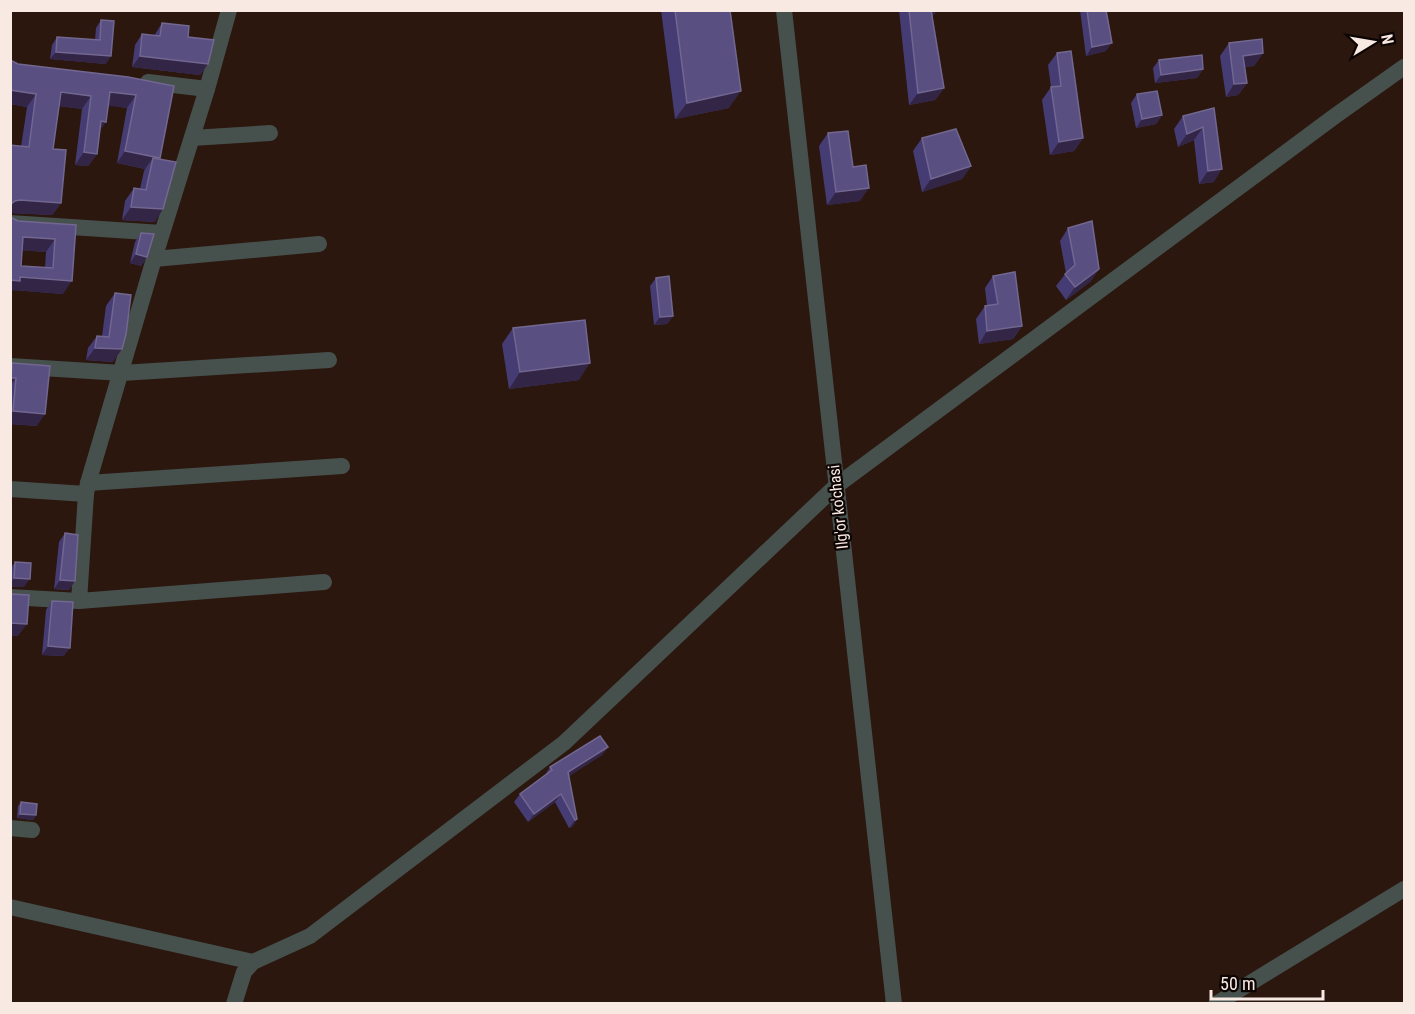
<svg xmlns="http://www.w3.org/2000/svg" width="1415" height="1014" font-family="'Roboto Condensed',sans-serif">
<rect width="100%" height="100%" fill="#2b170e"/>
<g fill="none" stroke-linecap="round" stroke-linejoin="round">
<g stroke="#46514e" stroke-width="16">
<path d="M784 10 894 1004"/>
<path d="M148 82 207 89"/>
<path d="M192 138 270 133"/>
<path d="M10 223 162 233"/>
<path d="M154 259 319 244"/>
<path d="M10 366 122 373 329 360"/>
<path d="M88 483 342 466"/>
<path d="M10 489 86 494"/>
<path d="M10 597 79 601 324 582"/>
<path d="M79 601 86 494 88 483 154 259 207 89 229 10"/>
<path d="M10 828 32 830"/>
<path d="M10 907 253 962"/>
<path d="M234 1004 244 972 253 962 310 936 564 743 836 486 1335 116 1404 67"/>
<path d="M1216 1004 1404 889"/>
</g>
</g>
<g fill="#463c74" fill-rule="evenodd">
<path d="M661 10H730L729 108 675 119Z"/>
<path d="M899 10H937L932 17 944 88 935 100 909 105Z"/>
<path d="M1080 10H1106V51L1086 56Z"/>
<path d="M101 20 106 64 50 59 52 45 57 37 95 40 96 28Z"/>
<path d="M162 23 188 37 208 64 200 75 132 67 135 45 142 34 154 36Z"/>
<path d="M1229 43 1263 53 1254 66 1245 67 1247 83 1238 95 1226 97 1220 56Z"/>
<path d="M1057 53 1083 138 1074 151 1050 155 1042 100 1051 87 1048 65Z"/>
<path d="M10 59 12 61 18 64 128 77 160 158 159 159 155 222 122 220 125 201 134 188 140 189 144 171 145 169 117 163 127 108 108 105 100 130 97 154 88 166 75 165 82 109 59 106 53 149 61 203 52 215 11 213 27 107 10 104Z"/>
<path d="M1159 60 1203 69 1197 78 1155 83 1153 68Z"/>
<path d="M1137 94 1162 115 1156 124 1136 128 1131 103Z"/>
<path d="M1214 108V182L1199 184 1194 140 1178 147 1174 129 1183 116Z"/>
<path d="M828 133 853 167 860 201 827 205 819 146Z"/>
<path d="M922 138 971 166 962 179 922 192 913 151Z"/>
<path d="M14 219 18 221 76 225 63 294 13 290 11 293ZM22 250 46 252 45 268 21 266Z"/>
<path d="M1068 228 1099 269 1090 282 1066 300 1056 286 1066 273 1060 241Z"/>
<path d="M141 233 147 257 141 266 130 263 135 242Z"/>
<path d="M993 276 1022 326 1013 339 979 344 976 319 985 306H987L985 288Z"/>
<path d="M656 278 673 316 667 324 654 325 650 286Z"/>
<path d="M115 293 113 362 86 360 88 348 97 336H102L106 306Z"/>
<path d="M513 328 579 380 509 389 502 344Z"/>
<path d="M12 363 37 426 10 424V365Z"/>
<path d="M65 533 75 581 69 590 54 589 59 542Z"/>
<path d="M15 562 24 587H10V569Z"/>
<path d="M52 601 64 656 42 655 46 610Z"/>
<path d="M608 747 602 755 569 776 577 819 572 827 569 828 555 802 528 822 514 802 520 794 545 775 550 767Z"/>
<path d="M21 802 36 815 33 820 17 818 18 806Z"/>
</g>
<g fill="#332546">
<path d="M928 10H937L931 18Z"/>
<path d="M1112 43 1106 51 1086 56 1092 47Z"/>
<path d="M56 52 111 56 106 64 50 59Z"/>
<path d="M1263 53 1254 66 1234 69 1243 56Z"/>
<path d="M140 56 208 64 200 75 132 67Z"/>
<path d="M1203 69 1197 78 1155 83 1161 75Z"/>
<path d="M1247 83 1238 95 1226 97 1234 84Z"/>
<path d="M944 88 935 100 909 105 918 93Z"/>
<path d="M10 90 36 94 27 107 10 104Z"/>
<path d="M741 91 729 108 675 119 687 103Z"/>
<path d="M61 92 91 96 82 109 52 105Z"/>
<path d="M110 92 136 95 127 108 101 105Z"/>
<path d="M1162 115 1156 124 1136 128 1142 119Z"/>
<path d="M101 121 106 122 97 135Z"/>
<path d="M1203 127 1194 140 1178 147 1187 134Z"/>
<path d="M1083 138 1074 151 1050 155 1059 142Z"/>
<path d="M125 151 160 158 151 171 153 158 145 169 117 163Z"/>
<path d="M84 152 97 154 88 166 75 165Z"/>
<path d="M971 166 962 179 922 192 931 179Z"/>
<path d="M1222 169 1214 182 1199 184 1208 171Z"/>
<path d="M869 188 860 201 827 205 836 192Z"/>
<path d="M20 200 61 203 52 215 10 213V204L15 201Z"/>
<path d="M131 207 163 209 155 222 122 220Z"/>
<path d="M23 237 55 239 46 252 14 250Z"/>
<path d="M136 254 147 257 141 266 130 263Z"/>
<path d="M1099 269 1090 282 1066 300 1075 287Z"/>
<path d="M20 277 72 281 63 294 13 290 10 293V280Z"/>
<path d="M673 316 667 324 654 325 660 317Z"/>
<path d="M1022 326 1013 339 979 344 987 331Z"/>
<path d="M95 348 122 349 113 362 86 360Z"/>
<path d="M590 363 579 380 509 389 520 372Z"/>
<path d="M10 378H16L10 386Z"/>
<path d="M13 411 45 414 37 426 10 424V414Z"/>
<path d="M14 578 30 579 24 587H10V584Z"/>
<path d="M60 580 75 581 69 590 54 589Z"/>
<path d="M10 623 27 624 18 636H10Z"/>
<path d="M48 646 70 648 64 656 42 655Z"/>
<path d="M608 747 602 755 563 780 568 772Z"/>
<path d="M561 794 555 802 528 822 534 814Z"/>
<path d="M20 814 36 815 33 820 17 818Z"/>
<path d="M577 819 572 827 569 828 575 820Z"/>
</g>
<g fill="#594f80" stroke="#726790" stroke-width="1.5" fill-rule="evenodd">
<path d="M675 10H730L741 91 687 103Z"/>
<path d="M909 10H931L944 88 918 93Z"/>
<path d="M1087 10H1106L1112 43 1092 47Z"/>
<path d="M101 20 114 21 111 56 56 52 57 37 100 40Z"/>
<path d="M162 23 189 26 188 37 214 40 208 64 140 56 142 34 160 36Z"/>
<path d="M1262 39 1263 53 1243 56 1247 83 1234 84 1229 43Z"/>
<path d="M1071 51 1083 138 1059 142 1051 87 1061 86 1057 53Z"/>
<path d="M1202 55 1203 69 1161 75 1159 60Z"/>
<path d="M10 59 12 61 18 64 128 77 174 86 160 158 125 151 136 95 110 92 106 122 101 121 97 154 84 152 91 96 61 92 53 149 66 150 61 203 20 200 15 201 11 204 10 145 29 147 36 94 10 90Z"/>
<path d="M1157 91 1162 115 1142 119 1137 94Z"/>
<path d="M1214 108 1222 169 1208 171 1203 127 1187 134 1183 116Z"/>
<path d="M956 129 971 166 931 179 922 138Z"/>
<path d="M848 131 853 167 866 165 869 188 836 192 828 133Z"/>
<path d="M153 158 176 162 163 209 131 207 134 188 146 190Z"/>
<path d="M10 216 14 219 18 221 76 225 72 281 20 277V281L10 280ZM23 237 55 239 53 268 21 266Z"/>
<path d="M1092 221 1099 269 1075 287 1065 274 1075 265 1068 228Z"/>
<path d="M141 233 154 234 147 257 136 254Z"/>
<path d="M1015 272 1022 326 987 331 985 306 998 304 993 276Z"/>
<path d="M669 276 673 316 660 317 656 278Z"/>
<path d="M115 293 131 295 126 334 122 349 95 348 97 336 109 337Z"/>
<path d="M585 320 590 363 520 372 513 328Z"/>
<path d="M12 363 50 366 45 414 13 411 16 378H11Z"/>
<path d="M65 533 78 535 75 581 60 580Z"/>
<path d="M15 562 31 563 30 579 14 578Z"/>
<path d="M10 594 29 595 27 624 10 623Z"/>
<path d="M52 601 73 602 70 648 48 646Z"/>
<path d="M600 736 608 747 568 772 577 819 575 820 561 794 534 814 520 794 552 770 550 767Z"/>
<path d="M21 802 37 804 36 815 20 814Z"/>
</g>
<g text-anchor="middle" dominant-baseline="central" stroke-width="4.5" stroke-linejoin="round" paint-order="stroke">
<g font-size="16" fill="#f8e9e3" stroke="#0d0503">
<text transform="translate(838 507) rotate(-96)">Ilg'or ko'chasi</text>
</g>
</g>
<rect width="1415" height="1014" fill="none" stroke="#f8e9e3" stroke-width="24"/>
<g transform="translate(1373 42) rotate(79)" stroke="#0d0503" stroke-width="4.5" paint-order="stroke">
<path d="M0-4.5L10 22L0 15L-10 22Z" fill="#f8e9e3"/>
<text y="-9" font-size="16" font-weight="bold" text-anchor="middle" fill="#f8e9e3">N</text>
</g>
<path d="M1211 990v9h112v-9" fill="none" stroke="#f8e9e3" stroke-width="3"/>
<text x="1220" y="990" font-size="18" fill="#f8e9e3" stroke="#0d0503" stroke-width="4.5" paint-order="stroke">50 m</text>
</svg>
